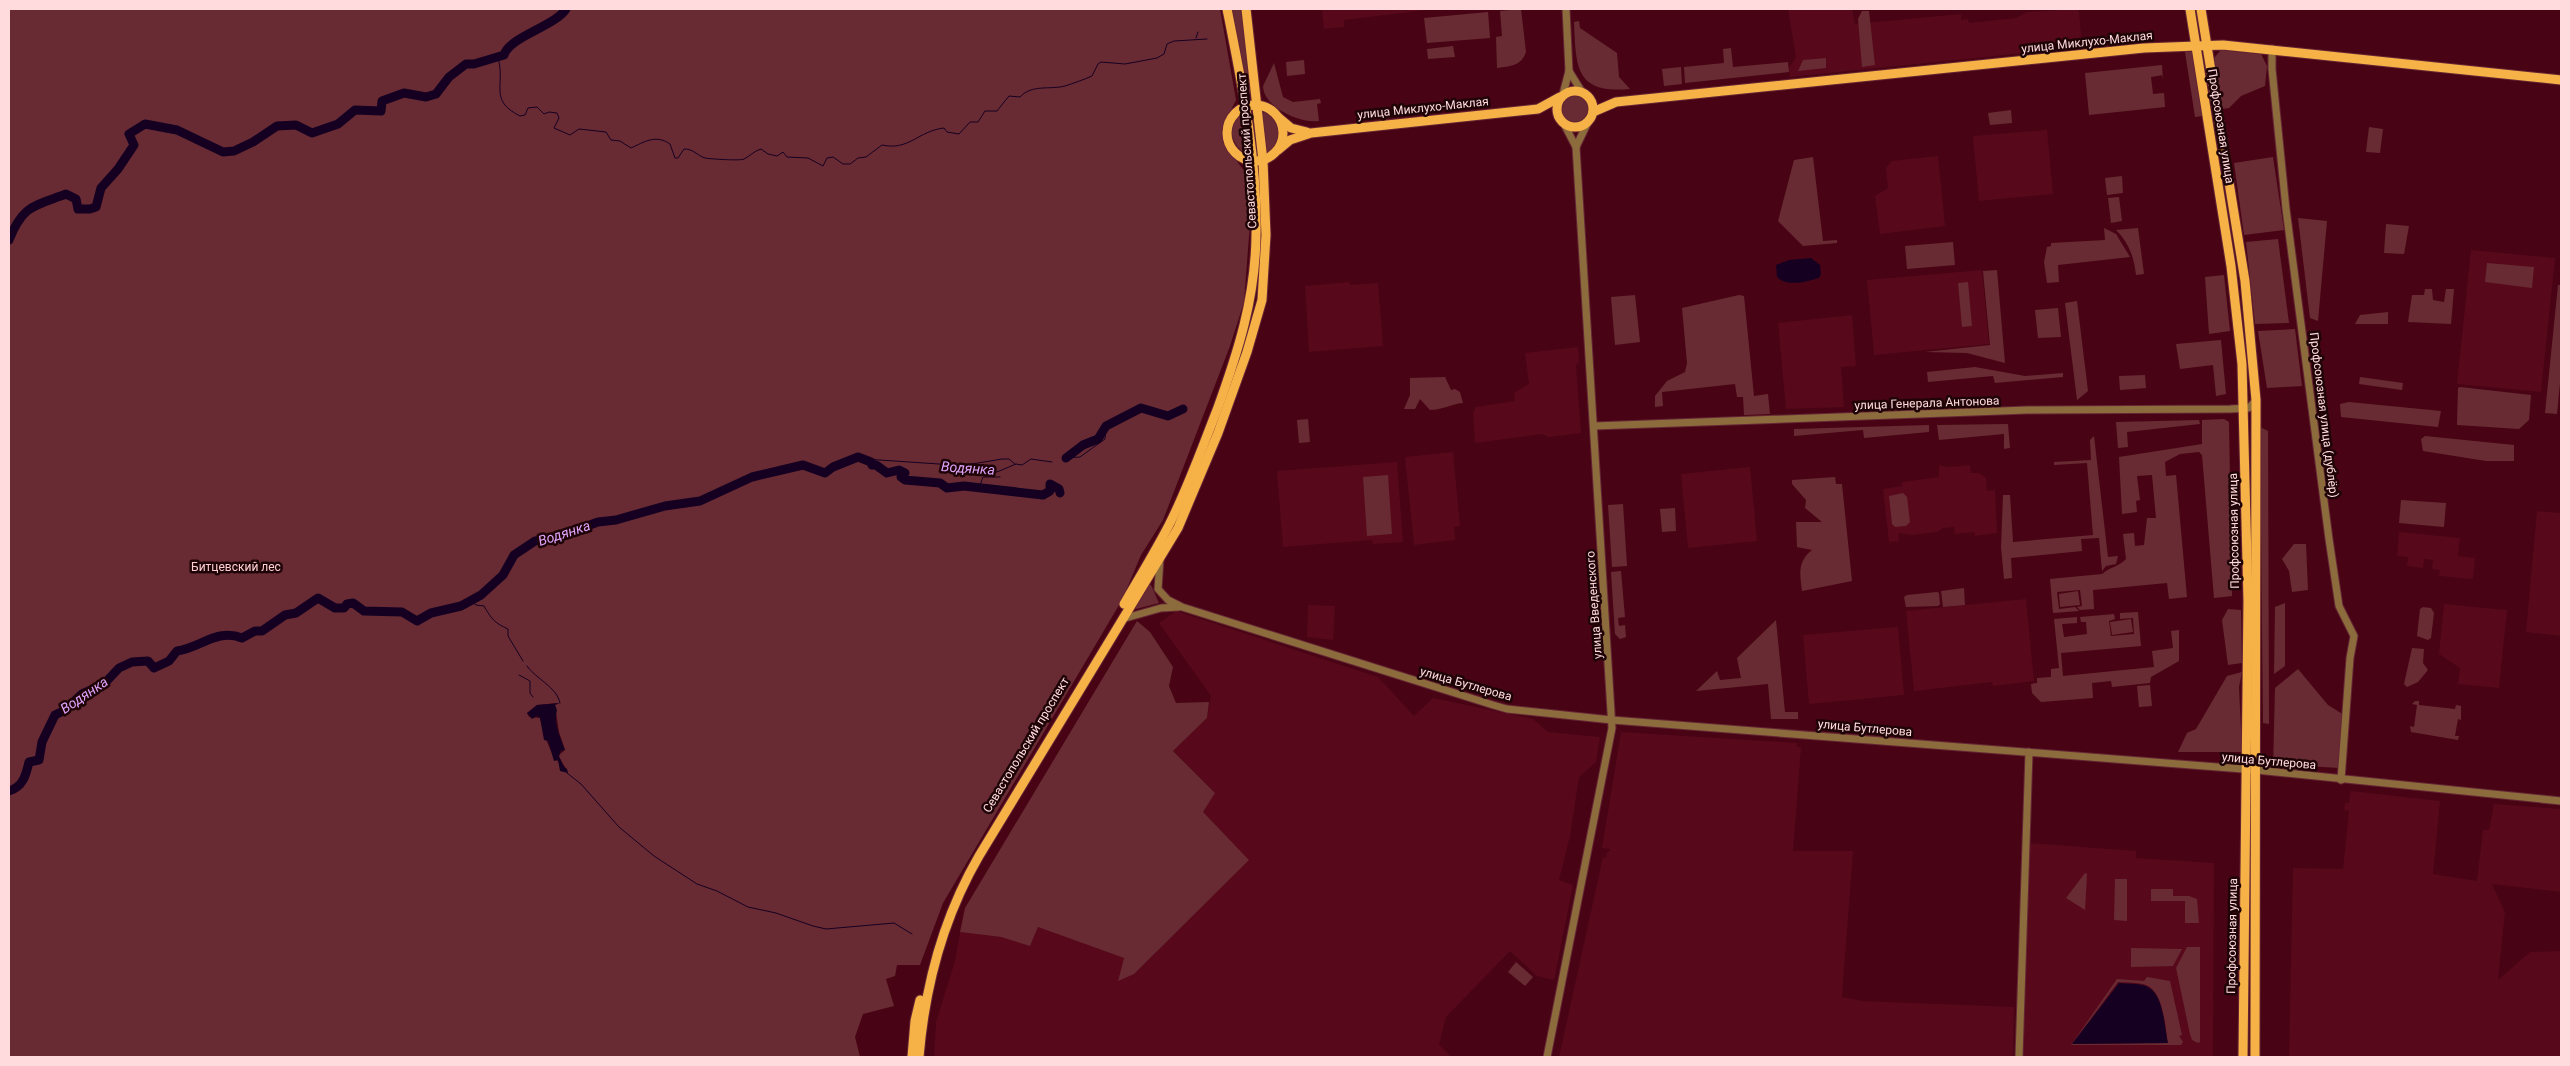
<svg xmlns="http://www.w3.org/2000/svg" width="2570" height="1066" font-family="Roboto,sans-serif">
<rect width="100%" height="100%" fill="#480414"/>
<g fill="#57091b">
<path d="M1322 9H1434L1344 20V27L1324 29Z"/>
<path d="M1788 9H1852L1855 24 1961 14V20L1968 19 1969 23 2016 18 2027 12 2076 9 2079 11 2082 47 1790 77 1789 68 1796 57Z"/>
<path d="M2047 130 2053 194 1979 201 1973 136Z"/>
<path d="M1938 156 1945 226 1880 234 1875 196 1888 188 1886 168 1892 161Z"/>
<path d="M2471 250 2555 258 2541 392 2457 384Z"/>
<path d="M1982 270 1989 344 1874 355 1867 280Z"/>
<path d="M1349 282 1350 285 1378 283 1383 346 1309 352 1305 286Z"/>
<path d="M1852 315 1856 366 1841 367 1844 407 1786 409 1778 323Z"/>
<path d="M1578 347 1579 362 1576 365 1581 433 1549 437 1542 434 1475 443 1473 413 1476 407 1515 401 1514 393 1529 384 1525 353Z"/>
<path d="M1453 452 1460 526 1454 527 1455 540 1414 545 1405 457Z"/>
<path d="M1397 462 1403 542 1373 544 1372 540 1283 547 1277 471Z"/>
<path d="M1939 465 1948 467 1970 465 1971 473H1979L1986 478 1987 491 1995 490 1997 533 1975 536 1974 532 1955 534 1954 527 1943 528 1937 532 1912 535 1898 533 1899 541 1889 542 1883 489 1902 486V482L1939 477Z"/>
<path d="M1750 467 1757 541 1688 548 1681 474Z"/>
<path d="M2537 511 2561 513V636L2526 632Z"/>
<path d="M2399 532 2460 538 2458 556 2475 558 2473 579 2439 576 2440 570 2432 569 2433 560 2424 559 2423 568 2407 566 2408 557 2397 556Z"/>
<path d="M2026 599 2034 681 1993 686 1992 682 1914 691 1906 611Z"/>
<path d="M2444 604 2507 610 2499 688 2458 684 2460 668 2439 654Z"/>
<path d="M1308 605 1335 606 1333 640 1307 637Z"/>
<path d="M1176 611 1378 677 1414 716 1433 698 1533 719 1548 732 1600 737 1596 762 1579 777 1570 836 1559 880 1573 885 1554 980 1537 976 1510 951 1446 1017 1439 1044 1451 1057H934L936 1022 955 961 960 932 1001 937 1030 946 1038 927 1124 958 1118 980 1249 860 1202 812 1215 793 1173 751 1207 718 1211 696 1159 623Z"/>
<path d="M1898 627 1904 695 1809 704 1803 635Z"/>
<path d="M1621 732 1797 743V747H1801L1793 851H1853L1842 997 1862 1001 2014 1007 2013 1057H1559L1603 857 1606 858 1607 852 1610 851V849L1602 848Z"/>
<path d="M2351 791 2440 801 2433 874 2477 881 2483 830H2489L2494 804 2561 809V892L2492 884 2505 912 2498 980 2530 952 2561 951V1057H2289L2293 868 2343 869 2349 811 2344 810 2345 803H2349Z"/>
<path d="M2027 843 2136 851V858L2214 863 2213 1057H2020Z"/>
</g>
<g fill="#682b33" fill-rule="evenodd">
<path d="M9 9H1220L1236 100 1224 124 1223 139 1226 147 1245 172 1250 223 1244 302 1230 346 1163 520 1141 555 1122 600 943 903 920 965H897L895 976 886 979 894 1006 863 1014 855 1037 860 1057H9ZM558 703 555 705 559 732 565 750 558 756 567 770C551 760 544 735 540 718L529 717 527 713 537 705Z"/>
<path d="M1232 9H1243L1252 94H1249Z"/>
<path d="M1521 9 1526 52C1521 66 1511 66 1497 68L1496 37 1502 36 1500 11Z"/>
<path d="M1862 11H1869L1875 65 1862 67 1858 19Z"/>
<path d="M1488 12 1490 38 1427 43 1424 18Z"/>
<path d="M1579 21 1580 28 1617 53 1619 77 1630 89C1575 94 1576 67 1574 22Z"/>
<path d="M1453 46 1455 57 1428 59 1427 49Z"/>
<path d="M1731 48 1733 67 1788 62 1789 72 1685 83 1684 67 1724 63 1723 49Z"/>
<path d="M2221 50 2261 54 2267 66 2265 86 2241 96 2229 108 2222 109 2214 58Z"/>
<path d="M2185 52H2192L2193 56 2203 116 2195 117Z"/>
<path d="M1826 58V68L1798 71 1803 60Z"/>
<path d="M1304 60 1305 74 1287 76 1286 62Z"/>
<path d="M1274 63 1283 97 1293 102 1320 99 1321 103 1317 104 1319 121C1301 124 1263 107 1263 86Z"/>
<path d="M2162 65 2163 82V75L2151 77 2153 94 2164 93 2165 107 2089 115 2085 73Z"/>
<path d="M1681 67 1682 84 1664 86 1662 69Z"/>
<circle cx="1574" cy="108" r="14"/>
<path d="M2011 110 2012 123 1990 125 1988 113Z"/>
<path d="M1264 112 1275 118 1280 132 1275 148 1266 154 1262 114Z"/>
<path d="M1242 116 1245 151 1243 152C1232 144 1224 121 1242 116Z"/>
<path d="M2369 127 2383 129 2380 153 2366 152Z"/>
<path d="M1813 157 1823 241 1837 240V243L1803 246 1778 221 1794 160Z"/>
<path d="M2273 157 2284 230 2244 235 2234 163Z"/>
<path d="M2122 176 2123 193 2107 195 2105 178Z"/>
<path d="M2119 197 2122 221 2111 223 2108 198Z"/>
<path d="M2298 218 2327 221 2318 321 2310 318Z"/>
<path d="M2386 224 2409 226 2404 254 2384 253Z"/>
<path d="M2104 228 2116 234 2130 257 2058 265 2059 282 2047 283 2044 262 2047 247 2051 246V243L2105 240Z"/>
<path d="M2138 228 2144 274 2136 275C2134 257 2129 243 2116 230Z"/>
<path d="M2278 239 2289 323 2255 324 2246 242Z"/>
<path d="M1953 242 1955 265 1907 269 1905 246Z"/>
<path d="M2487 263 2534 267 2532 288 2485 282Z"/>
<path d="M1997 270 2005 363 1967 353 1925 352 1990 345 1983 271Z"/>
<path d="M2224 275 2230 331 2209 334 2205 277Z"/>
<path d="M1968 282 1972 326 1962 327 1958 283Z"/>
<path d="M2558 285H2561V372L2557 414 2545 413Z"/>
<path d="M2425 289H2432L2433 300 2444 302 2446 289H2454L2451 324 2408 322 2412 295H2424Z"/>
<path d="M1635 295 1640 342 1615 345 1611 297Z"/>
<path d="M1739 295 1744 296 1754 396 1768 394 1770 414 1744 415 1743 397H1737L1735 384 1662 392 1663 406 1655 407V396L1667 381 1685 372 1687 363 1682 308Z"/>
<path d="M2077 301 2088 391 2077 400 2065 303Z"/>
<path d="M2058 308 2061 337 2038 338 2035 310Z"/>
<path d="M2388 312V324H2355L2360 315Z"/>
<path d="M2295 329 2302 386 2267 388 2258 331Z"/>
<path d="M2221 340 2226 394 2216 396 2213 365 2180 369 2176 344Z"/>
<path d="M1975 367 2025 376 2063 373V377L1995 383 1993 376 1928 382 1927 372Z"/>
<path d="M2145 375 2146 388 2120 390 2119 376Z"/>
<path d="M1445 377 1451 390 1455 389 1460 392 1463 403C1451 404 1442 410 1430 410L1420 399 1415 409H1404L1410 395V378Z"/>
<path d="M2360 377 2403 383 2402 390 2359 384Z"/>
<path d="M2460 387 2531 395 2529 420 2519 429 2457 425 2458 388Z"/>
<path d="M2349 402 2441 411 2438 427 2341 417 2340 404Z"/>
<path d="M1308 419 1310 442 1299 443 1297 420Z"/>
<path d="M2199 420 2200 424 2127 432 2128 447 2118 448 2116 422Z"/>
<path d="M2202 420 2224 419 2229 422 2232 596 2214 598 2202 455 2199 452 2180 454 2165 462 2166 476 2176 475 2187 597 2169 599 2167 583 2093 590 2094 609 2080 610 2077 607 2082 606 2080 590 2057 592 2059 609 2075 607 2079 611 2053 613 2050 579 2102 574C2110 567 2118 567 2126 559L2123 534 2134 533 2135 546 2144 545 2147 518H2156L2152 475 2137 476 2140 500 2136 501 2137 512 2122 514 2119 457 2202 444Z"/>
<path d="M2008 424 2010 448 2004 449V434L1939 440 1937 425Z"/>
<path d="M1929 425V432L1864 438 1863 430 1794 436V429Z"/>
<path d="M2260 427 2268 431 2269 724 2263 723Z"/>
<path d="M2094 436 2108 557 2118 556 2116 564 2106 566 2102 571 2099 538 2081 539 2082 551 2011 558 2012 578 2004 579 2001 547 2003 495H2010L2013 542 2093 535 2087 463 2054 465V462L2091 460 2090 440Z"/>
<path d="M2425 436 2514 445V461H2486L2423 451 2421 439Z"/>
<path d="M1388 475 1392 534 1367 536 1363 477Z"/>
<path d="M1835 477 1836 484H1842L1852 581 1802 591C1800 574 1797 562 1812 550L1797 547 1796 522H1822L1805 508 1806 500 1792 484V480Z"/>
<path d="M1903 493 1907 497 1910 522 1906 526 1895 527 1892 524 1889 496Z"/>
<path d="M2401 500 2446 503 2444 527 2399 523Z"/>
<path d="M1623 504 1627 566 1612 567 1608 505Z"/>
<path d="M1675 508 1676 531 1662 532 1660 509Z"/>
<path d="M2294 544H2306L2308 590 2292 592 2289 571 2282 559Z"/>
<path d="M1621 571 1625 617 1618 618 1619 626 1625 625 1626 637 1620 639 1615 634 1611 572Z"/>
<path d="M1147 583 1151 585 1159 603 1136 609 1134 607Z"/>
<path d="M1964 588 1965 605 1943 607 1941 591Z"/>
<path d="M2078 591 2080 605 2060 607 2059 594Z"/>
<path d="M1937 592 1939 593 1940 604 1938 606 1906 607 1904 597 1907 595Z"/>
<path d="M2285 603V666L2274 674 2275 607Z"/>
<path d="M2423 607 2431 608 2434 613 2431 638 2428 640 2417 636 2420 609Z"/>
<path d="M2228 609 2241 610 2242 663 2228 665 2222 620Z"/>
<path d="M2138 612 2141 646 2061 653 2063 676 2154 667 2152 651 2173 648 2171 631 2179 630V661L2151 677 2150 683 2112 687 2111 681 2092 683 2093 698 2041 702 2032 693 2031 684 2037 683V678L2051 677V669L2059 668 2054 619 2077 617V623L2062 624 2064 637 2087 634 2086 622H2081L2080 617 2114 614 2115 619 2109 621 2111 636 2134 634 2133 618 2120 619V613Z"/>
<path d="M2131 619 2133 632 2112 635 2110 622Z"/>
<path d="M1776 620 1785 712H1798V719H1771L1768 684 1696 691 1717 671 1720 680 1741 678 1737 658Z"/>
<path d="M1137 621 1150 632 1173 667 1169 686 1176 703 1209 702 1207 718 1173 751 1215 793 1203 812 1249 860 1134 974 1118 981 1124 958 1038 927 1030 946 1001 937 960 932 965 908Z"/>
<path d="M2412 648 2424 649 2423 663 2428 670 2418 682 2407 687 2404 684Z"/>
<path d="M2298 669 2328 705 2344 715 2339 768 2306 766 2298 772 2273 768 2275 688Z"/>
<path d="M2242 672 2239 687 2242 752H2178L2187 733 2196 729 2227 676Z"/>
<path d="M2150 685 2152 706 2139 707 2137 686Z"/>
<path d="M2415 701H2419V705L2455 709 2456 705 2461 706V720L2458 719 2455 736H2459L2458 740 2411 732 2410 726 2414 727 2417 705 2412 704Z"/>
<path d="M2085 873 2087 874 2085 910 2066 898Z"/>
<path d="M2115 879H2127V921L2114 920Z"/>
<path d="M2151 889H2173V896H2189L2197 899 2199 923H2185V901H2151Z"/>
<path d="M2187 947H2200V1042L2198 1043 2192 1040 2190 1034 2176 968Z"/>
<path d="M2131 948 2182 949 2173 966 2131 967Z"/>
<path d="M1516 962 1533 977 1525 986 1508 972Z"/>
<path d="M2147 977 2170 981 2182 1035 2179 1036 2183 1042 2181 1045H2071L2117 979 2144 981ZM2118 982C2127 983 2138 982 2146 985 2164 992 2165 1027 2168 1043L2072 1044Z"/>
</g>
<g fill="#160022">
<path d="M1811 258 1820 265 1821 274 1819 278C1806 282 1787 287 1777 277L1776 265 1789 260Z"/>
<path d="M560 703 555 705 557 710C553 723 561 738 565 750L561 751 559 756 564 767 567 769 568 773 560 771 558 760 554 761 548 741 544 740 540 718 537 716 532 719 527 713 537 705Z"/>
<path d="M2119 983C2127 984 2138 983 2146 986 2164 993 2164 1026 2168 1043L2072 1044Z"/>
</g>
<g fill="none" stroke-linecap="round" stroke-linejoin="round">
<g stroke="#160022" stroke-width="1">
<path d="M1196 38 1198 32"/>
<path d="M498 58C506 85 488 100 520 116L525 115 528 108 537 107 544 114 549 112 557 113 559 118 554 128 570 135 579 129 606 132 611 140 620 141 631 148C644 142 656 134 670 144L675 158H678L684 149C694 149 696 155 705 158 710 159 741 161 744 159 750 156 754 151 761 149L768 154 777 156 783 152 787 157 808 158 823 166 827 158 833 157 843 164H850L858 158 866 157 882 145C909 151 918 131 944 128L947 132 959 134 970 122H978L985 111H997L1009 96 1020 97C1032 84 1050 90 1065 86 1074 83 1083 80 1092 76L1098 64 1101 62 1125 64 1157 58 1164 54 1167 44 1174 41 1207 39"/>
<path d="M1066 458 1080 457 1105 439 1106 426"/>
<path d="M865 459 939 464 997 472 1016 464 1022 465 1031 459 1052 462"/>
<path d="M954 467 1002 459H1009L1015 464"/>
<path d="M979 488 983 477H1000"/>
<path d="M471 601 476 605 484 606C492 620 495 623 508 629V636L523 661"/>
<path d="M527 666C536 679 557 687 560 703"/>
<path d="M519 675 530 681V693L533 697"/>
<path d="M567 773 581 784 619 827 654 856 697 884 717 891 748 907 776 913 813 926 826 929 894 923 912 934"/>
</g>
<g stroke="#160022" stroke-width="9">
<path d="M9 240C23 205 34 206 66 194L76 199 78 209H90L96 207 101 188 118 169 134 145 129 134 145 124 177 130 223 152 234 151 253 142 277 126 296 125 312 133 338 124 355 110 381 111 382 101 404 93 426 97 436 94 449 77 466 64H474L504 55C509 37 555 26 566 9"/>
<path d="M1066 458 1083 445 1098 439 1106 426 1141 408 1168 416 1183 409"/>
<path d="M9 791C23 787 26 775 29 762L39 760 42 742 55 715 65 710 82 694 103 685 119 668 132 662 148 661 154 668 169 661 177 651C200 648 217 628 242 638L255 631H262L285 615 296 613 318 598 335 608H344L347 604 353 603 364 611 402 612 417 621 431 613 461 606 481 595 503 575 514 555 535 541 568 533 598 522 616 520 665 506 700 501 752 477 803 465 825 473 833 467 858 457 871 462 872 465H876L887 473 899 470 905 473 901 477 905 480 940 483 947 488 964 486 1043 495 1050 491V484L1059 489 1060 493"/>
</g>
<defs>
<g id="minor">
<path d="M2272 49V69L2286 209 2329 539 2339 606 2354 636 2350 658 2341 780"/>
<path d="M1569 71 1582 92"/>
<path d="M1563 94 1569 71 1566 9"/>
<path d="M1564 124 1576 147"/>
<path d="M1594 426 2027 410 2230 409 2249 408 2256 400"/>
<path d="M1160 559 1158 589 1168 600 1182 607 1493 705 1507 709 1612 720 2256 770 2561 801"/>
<path d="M1122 619 1161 608 1179 607"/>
<path d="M1547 1057 1612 728 1576 147 1588 122"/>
<path d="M2019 1057 2029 752"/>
</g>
<g id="major">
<path d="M2190 9 2231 266 2242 364 2248 601 2243 1057"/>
<path d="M2201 9 2245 281 2256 400 2255 1057"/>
<circle cx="1575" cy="109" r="18"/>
<circle cx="1255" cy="133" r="28"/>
<path d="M1593 112 1616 102 2144 48 2223 45 2561 80"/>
<path d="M1279 118 1291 128 1307 132"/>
<path d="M1278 150 1290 140 1311 133 1538 109 1560 97"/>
<path d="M1124 604C1139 578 1155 552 1169 525 1188 488 1202 448 1217 410 1238 352 1255 299 1256 237 1258 160 1242 84 1227 9"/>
<path d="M912 1057 915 1021 920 1000"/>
<path d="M919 1057C925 985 943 918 979 856L1178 528 1218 433 1247 352 1262 300 1266 235 1263 161 1246 9"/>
</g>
</defs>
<use href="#minor" stroke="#652634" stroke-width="9"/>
<use href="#major" stroke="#652634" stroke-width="11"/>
<use href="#minor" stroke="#8c6b3d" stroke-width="7"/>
<use href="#major" stroke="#f6b147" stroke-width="9"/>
</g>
<g text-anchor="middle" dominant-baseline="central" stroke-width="5" stroke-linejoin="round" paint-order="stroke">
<g font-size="12" fill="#ffdbdd" stroke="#1e0407">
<text transform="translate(2087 42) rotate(-6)">улица Миклухо-Маклая</text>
<text transform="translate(1423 108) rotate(-6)">улица Миклухо-Маклая</text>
<text transform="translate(2221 126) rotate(81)">Профсоюзная улица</text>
<text transform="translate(1247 151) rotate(-94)">Севастопольский проспект</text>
<text transform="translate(1927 403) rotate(-2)">улица Генерала Антонова</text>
<text transform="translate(2324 415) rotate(83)">Профсоюзная улица (дублёр)</text>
<text transform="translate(2234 531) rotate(-91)">Профсоюзная улица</text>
<text transform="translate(1594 605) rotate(-94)">улица Введенского</text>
<text transform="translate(1466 684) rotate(16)">улица Бутлерова</text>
<text transform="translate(1865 728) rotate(5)">улица Бутлерова</text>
<text transform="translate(1026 745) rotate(-59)">Севастопольский проспект</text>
<text transform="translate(2269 761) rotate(5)">улица Бутлерова</text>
<text transform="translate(2232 936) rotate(-89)">Профсоюзная улица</text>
</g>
<g font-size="12" fill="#ffced1" stroke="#1e0407">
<text x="236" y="567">Битцевский лес</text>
</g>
<g font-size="14" font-style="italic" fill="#e0a3fc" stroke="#1e0407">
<text transform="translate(968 468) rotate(4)">Водянка</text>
<text transform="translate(564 533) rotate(-18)">Водянка</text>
<text transform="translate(84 695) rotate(-34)">Водянка</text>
</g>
</g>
<rect width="2570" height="1066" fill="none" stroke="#ffdbdd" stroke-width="20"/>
</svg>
